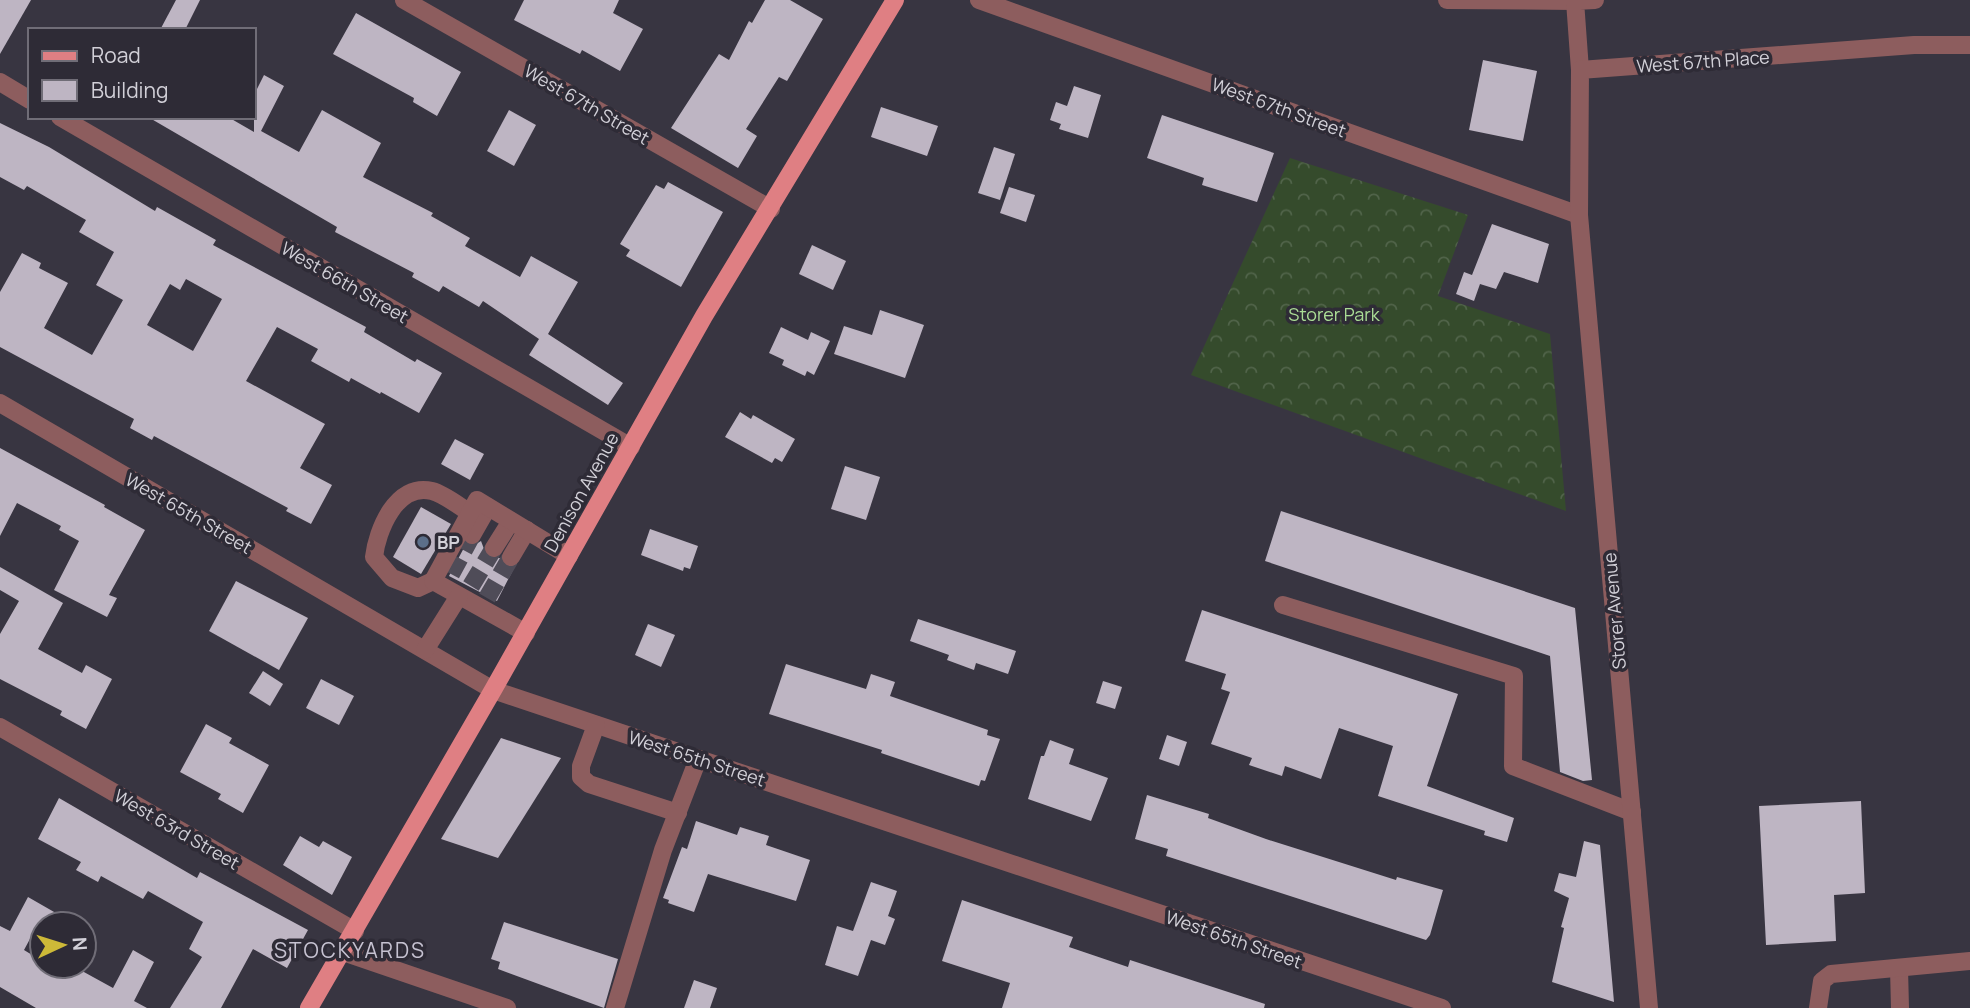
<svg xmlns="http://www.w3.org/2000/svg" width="1970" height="1008" font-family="Manrope,sans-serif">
<defs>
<pattern id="forest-crowns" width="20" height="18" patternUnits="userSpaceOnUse" patternTransform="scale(1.75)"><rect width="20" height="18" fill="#354b2c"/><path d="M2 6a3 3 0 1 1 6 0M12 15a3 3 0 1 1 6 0" fill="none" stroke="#51644a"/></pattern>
</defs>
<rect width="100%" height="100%" fill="#383541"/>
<path fill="url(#forest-crowns)" d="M1290 158 1468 215 1438 296 1550 334 1566 511 1191 375Z"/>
<g fill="#beb5c3" fill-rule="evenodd">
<path d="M0 0H31L0 54Z"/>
<path d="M176 0H200L185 30H160Z"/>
<path d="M524 0H619L613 13 643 29 620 71 582 50 580 54 514 20Z"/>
<path d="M765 0H790L823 19 787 81 779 77 746 129 757 136 738 168 671 128 719 54 729 60 749 21 752 23Z"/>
<path d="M356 13 461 72 437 116 413 102 414 98 333 54Z"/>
<path d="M1483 60 1537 71 1523 141 1469 130Z"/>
<path d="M264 75 284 86 261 131 299 152 322 110 381 143 363 177 433 213 431 216 470 238 465 246 520 277 531 256 578 282 548 334 623 383 608 405 529 355 539 339 483 301 479 307 443 286 439 292 412 277 414 273 335 232 337 227 148 117H228L254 132V95Z"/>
<path d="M1074 86 1101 95 1088 138 1059 129 1061 124 1050 120 1056 102 1067 106Z"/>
<path d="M881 107 938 126 927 156 871 137Z"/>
<path d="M509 110 536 125 514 166 487 151Z"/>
<path d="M1162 115 1274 153 1257 202 1202 185 1204 178 1147 158Z"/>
<path d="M0 123 49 147 155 211 157 207 216 240 213 245 366 327 364 332 415 362 417 359 442 373 419 413 381 392 380 394 351 378 349 382 311 361 318 349 277 327 246 381 325 424 300 468 332 485 311 524 286 511 288 508 154 436 152 440 130 428 134 419 0 347V292L22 253 41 263 39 268 68 283 44 328 92 355 123 300 96 285 114 252 79 232 86 220 27 186 24 190 0 177ZM186 279 222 299 193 351 147 325 170 284 180 290Z"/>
<path d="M994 147 1015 154 1000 200 978 193Z"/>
<path d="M668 182 723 212 681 287 626 256 630 250 620 244 656 185 664 189Z"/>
<path d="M1009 187 1035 195 1026 222 1000 213Z"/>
<path d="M1492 224 1549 244 1538 283 1504 272 1496 289 1480 284 1474 301 1456 294 1464 272 1472 275Z"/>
<path d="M812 245 846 261 833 290 799 274Z"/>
<path d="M880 310 924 325 905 378 834 354 844 326 872 335Z"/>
<path d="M781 327 808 340 811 332 830 341 814 375 807 371 805 376 782 365 784 360 769 353Z"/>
<path d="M740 412 751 419 753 415 795 439 782 462 775 458 772 463 725 437Z"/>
<path d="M455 439 484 454 470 480 441 464Z"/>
<path d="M0 448 105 505 104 507 145 530 109 595 117 598 107 617 54 590 79 541 59 530 61 526 17 503 0 536Z"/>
<path d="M845 466 880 477 866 520 831 509Z"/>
<path d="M421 507 451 524 421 574 393 557Z"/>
<path d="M1281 511 1575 608 1592 780 1583 781 1560 772 1550 656 1265 561Z"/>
<path d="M650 529 698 546 690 569 684 567 683 571 641 555Z"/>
<path d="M481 541 487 557 500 558 505 566 514 568 497 601 449 576 466 544 473 546Z"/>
<path d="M0 567 63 603 38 649 82 673 86 665 112 679 86 729 60 715 62 711 0 679V634L19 601 0 590Z"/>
<path d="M236 581 308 618 279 670 209 631Z"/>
<path d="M1202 610 1458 694 1427 786 1514 818 1507 842 1484 835 1485 831 1378 796 1393 746 1339 728 1321 779 1285 766 1282 776 1249 765 1252 758 1211 744 1230 692 1221 689 1226 674 1185 661Z"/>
<path d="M918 619 1016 651 1008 674 976 663 974 670 947 660 949 655 910 641Z"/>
<path d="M648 624 675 635 661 667 635 655Z"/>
<path d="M786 664 866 689 871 674 895 682 890 696 988 730 987 735 1000 739 985 781 981 780 979 786 881 753 882 750 769 714Z"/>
<path d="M263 671 283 684 270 706 249 693Z"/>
<path d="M321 679 354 696 339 725 306 708Z"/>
<path d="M1103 681 1122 687 1115 709 1096 703Z"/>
<path d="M206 724 232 738 229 743 269 765 243 813 218 799 221 794 180 772Z"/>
<path d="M1167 735 1187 742 1179 766 1159 759Z"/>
<path d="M501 738 561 758 498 858 441 839Z"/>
<path d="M1050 740 1074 749 1069 764 1108 778 1091 821 1028 799 1041 756H1044Z"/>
<path d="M1147 795 1209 814 1208 818 1266 839 1396 880 1397 877 1443 890 1430 935 1426 940 1166 856 1168 849 1135 839Z"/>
<path d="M59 798 197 878 200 872 308 930 287 968 253 949 221 1008H170L202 957 189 949 203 922 148 891 143 899 101 876 98 882 76 870 81 862 38 839Z"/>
<path d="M1861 801 1865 893 1834 895 1836 941 1766 945 1759 806Z"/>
<path d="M696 821 737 835 740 827 769 836 766 845 810 860 796 901 708 874 694 912 668 903 669 900 663 898 682 847 687 849Z"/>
<path d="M300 836 319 847 323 841 352 857 332 895 283 865Z"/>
<path d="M1584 841 1600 845 1614 1002 1552 982 1564 928 1561 927 1569 898 1554 891 1559 873 1576 877Z"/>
<path d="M871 882 897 891 888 916 895 919 885 945 871 940 858 976 825 965 837 926 853 931Z"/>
<path d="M28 897 75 924H38L24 950 42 961V966H73L113 988 133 950 154 962 134 1001 147 1008H36L0 987V926L10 931Z"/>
<path d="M962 900 1073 937 1069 947 1128 967 1130 960 1265 1004 1264 1008H1002L1010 983 942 961Z"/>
<path d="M504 922 618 959 604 1008 498 969 500 962 491 959Z"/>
<path d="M694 980 717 988 710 1008H684Z"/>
</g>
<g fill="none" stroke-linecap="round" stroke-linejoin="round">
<g stroke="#4f4c58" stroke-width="18" stroke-dasharray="18 9" stroke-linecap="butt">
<path d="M451 574 472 535"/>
<path d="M471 586 494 548"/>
<path d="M487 598 511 557"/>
</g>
<g stroke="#8d5d5e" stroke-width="18">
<path d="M404 0 771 209"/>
<path d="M979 0 1579 215"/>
<path d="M1447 0 1575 1"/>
<path d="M1580 70 1575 1 1595 0"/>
<path d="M0 82 30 100"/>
<path d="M60 117 631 447"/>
<path d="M0 403 493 690 1442 1008"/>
<path d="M472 535 488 507"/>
<path d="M494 548 511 521"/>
<path d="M511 557 527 530"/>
<path d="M433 581 418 588 392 578 374 557C377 531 396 482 432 491 444 494 459 506 470 513"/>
<path d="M1283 605 1514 676 1513 766 1632 812"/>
<path d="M526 633 433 581 477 500 569 556"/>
<path d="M425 650 459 596"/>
<path d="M596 725 581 766V777L589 784 678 813"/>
<path d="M0 727 355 931"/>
<path d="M343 952 507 1008"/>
<path d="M1899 968 1900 1008"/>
<path d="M615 1008 663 850 698 759"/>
<path d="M1649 1008 1579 215 1580 70 1914 45H1970"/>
<path d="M1818 1008 1822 981 1831 974 1970 961"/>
</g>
<path stroke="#df7f83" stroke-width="18" d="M309 1008 493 690 704 316 895 0"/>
</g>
<circle fill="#5c6f8a" stroke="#2e2b36" stroke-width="2.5" cx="423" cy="542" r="7"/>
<g text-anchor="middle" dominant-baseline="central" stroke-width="7" stroke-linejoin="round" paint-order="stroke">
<g font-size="18" fill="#d2d0d8" stroke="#2e2b36">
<text transform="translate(1703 61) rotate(-4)">West 67th Place</text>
<text transform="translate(587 104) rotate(30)">West 67th Street</text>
<text transform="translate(1279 107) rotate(20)">West 67th Street</text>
<text transform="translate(345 282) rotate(30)">West 66th Street</text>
<text transform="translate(581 492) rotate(-61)">Denison Avenue</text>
<text transform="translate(189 513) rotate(30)">West 65th Street</text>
<text transform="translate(1614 611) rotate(-95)">Storer Avenue</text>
<text transform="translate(697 758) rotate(18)">West 65th Street</text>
<text transform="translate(177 829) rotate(30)">West 63rd Street</text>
<text transform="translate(1234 939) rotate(19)">West 65th Street</text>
</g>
<g font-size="18" fill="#aadc95" stroke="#2e2b36">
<text x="1334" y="314">Storer Park</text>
</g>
<g font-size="18" font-weight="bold" fill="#d2d0d8" stroke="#2e2b36" text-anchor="start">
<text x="437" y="542">BP</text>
</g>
<g font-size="21" letter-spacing="2" fill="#c6c2d1" stroke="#2e2b36">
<text x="350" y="950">STOCKYARDS</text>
</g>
</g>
<rect x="28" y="28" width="228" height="91" fill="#2e2b36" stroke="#706d77" stroke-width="2"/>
<rect x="42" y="51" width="35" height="10" fill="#df7f83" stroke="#706d77" stroke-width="2"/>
<text x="91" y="63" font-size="21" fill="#d2d0d8">Road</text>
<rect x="42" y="80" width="35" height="21" fill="#beb5c3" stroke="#706d77" stroke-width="2"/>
<text x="91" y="98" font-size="21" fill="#d2d0d8">Building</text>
<g transform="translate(63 945) rotate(86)"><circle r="33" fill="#2e2b36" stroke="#706d77" stroke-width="2"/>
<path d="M0-5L12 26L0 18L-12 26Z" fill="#cdb938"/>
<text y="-10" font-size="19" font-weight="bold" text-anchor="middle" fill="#d2d0d8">N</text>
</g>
</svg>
